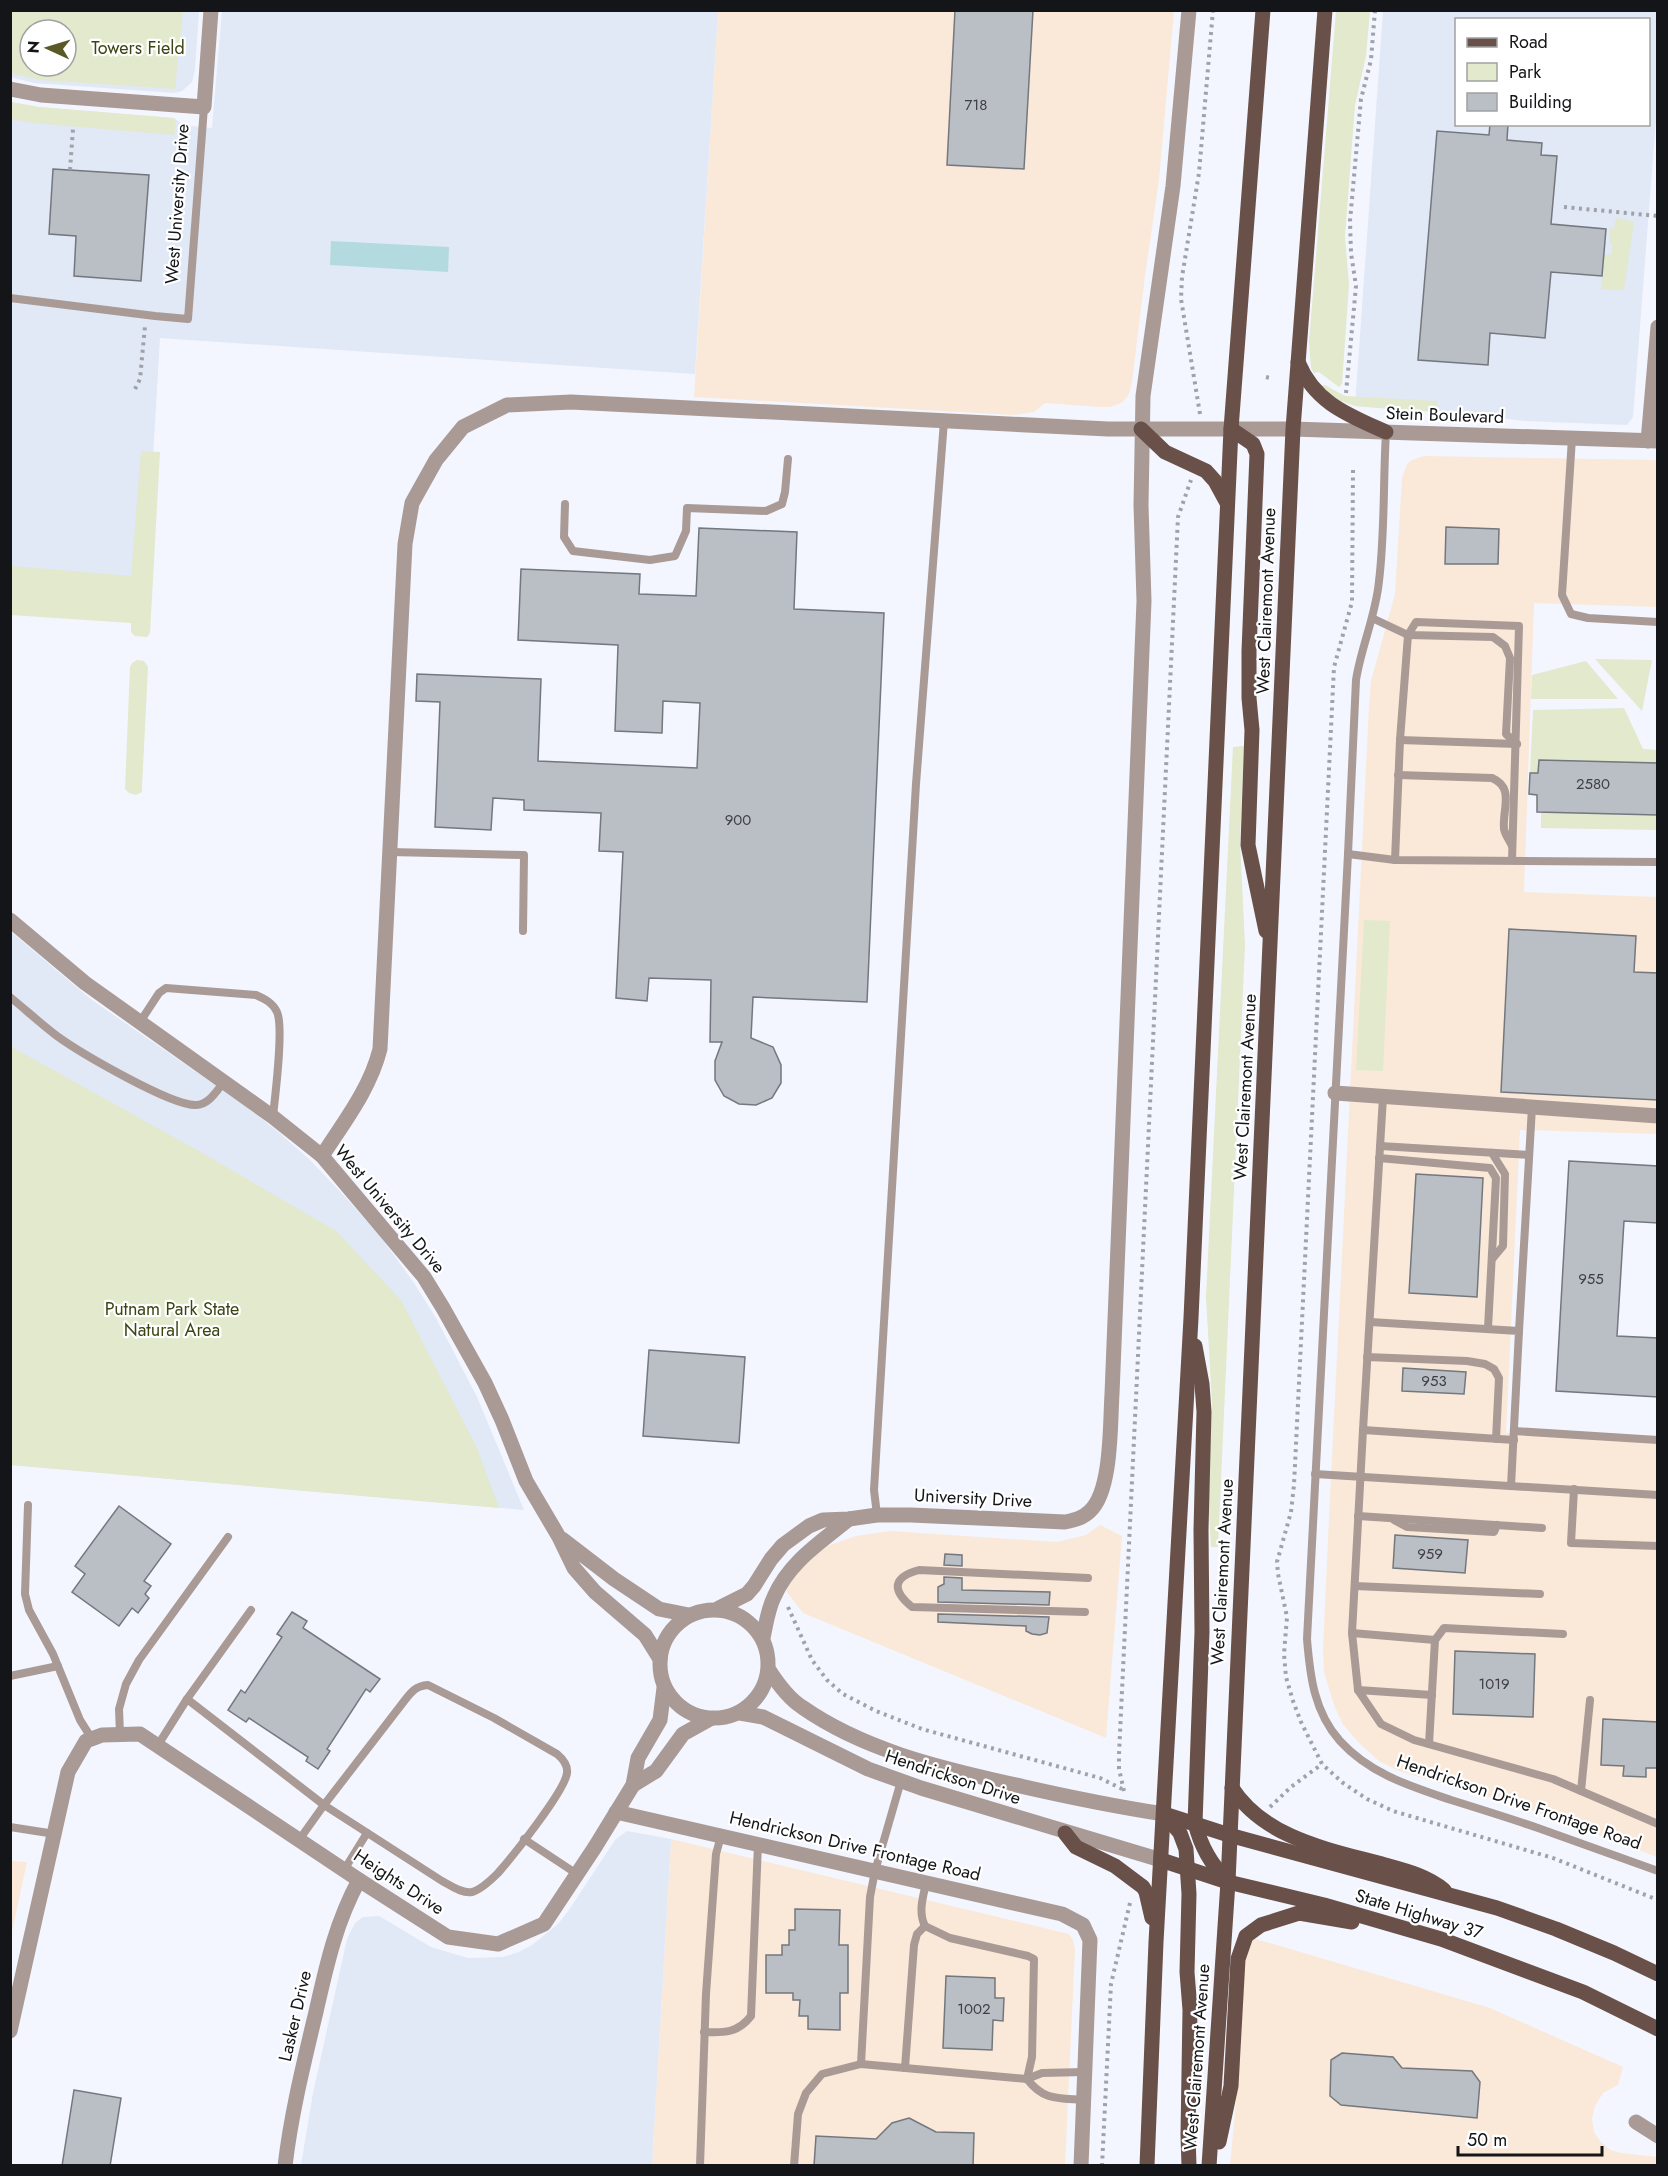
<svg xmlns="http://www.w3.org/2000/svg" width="1668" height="2176" font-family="Jost,sans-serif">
<rect width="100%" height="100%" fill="#f3f6ff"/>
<g fill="#fae9d8">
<path d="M718 11H1174L1159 180 1145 276 1132 382 1129 394 1123 402 1111 407H1100L1045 403 1034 412 1014 415 694 397Z"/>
<path d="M1424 456 1657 460V607L1534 603 1524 892 1657 897V1134L1520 1130 1506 1433 1657 1442V1857L1523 1807 1399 1771 1379 1761 1358 1742 1342 1723 1334 1705 1324 1672 1323 1650 1328 1539 1369 706 1371 681 1395 594 1402 478 1407 464 1412 460Z"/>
<path d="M1100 1525 1122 1536 1106 1738 803 1613 786 1591 798 1571 827 1546 856 1536 890 1531 1057 1542 1086 1535Z"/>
<path d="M671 1839 1069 1934 1073 1940 1075 1949 1065 2165 652 2166Z"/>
<path d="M11 1861 27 1862 11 1936 10 1861Z"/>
<path d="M1246 1936 1490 2008 1623 2067 1618 2085 1603 2093 1595 2106 1592 2119 1594 2132 1600 2141 1610 2150 1621 2153 1658 2157 1657 2166H1230L1240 2057Z"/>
</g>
<g fill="#e1e8f6" fill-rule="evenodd">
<path d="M11 11H199L195 70 192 82 182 91 174 93 34 83 11 77ZM30 30H66V66H30Z"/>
<path d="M222 11H718L695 374 160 338 144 610 11 601 10 102 39 107 174 118 184 125 212 128Z"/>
<path d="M1383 11H1657V106L1633 417 1627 425 1523 421 1466 413 1401 410 1355 406ZM1456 20H1648V124H1456Z"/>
<path d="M10 931 92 1000 241 1103 276 1130 310 1160 347 1199 380 1236 414 1283 436 1318 477 1397 524 1510 11 1465Z"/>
<path d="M627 1831 671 1839 652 2165H301L313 2093 347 1939 355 1923 363 1917 379 1916 431 1947 468 1958 503 1957 519 1952 532 1945 558 1924 569 1910 615 1840Z"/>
</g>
<g fill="#e2e9cc" fill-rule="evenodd">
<path d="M10 11H183L175 89 42 80 11 73ZM30 30H66V66H30Z"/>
<path d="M1336 11H1370L1366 56 1355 105 1345 236 1349 285 1342 384 1339 387 1319 372 1314 373 1311 368 1309 342Z"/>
<path d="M11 102 39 107 174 118 176 122 174 135 33 123 11 119Z"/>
<path d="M1616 218 1634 222 1624 290H1601L1604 255 1612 254V244L1609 240 1610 228 1614 229Z"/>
<path d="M1325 385 1345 396 1437 401V412L1355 406 1338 400 1320 386Z"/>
<path d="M141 451 160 452 150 633 147 637 135 636 131 632V623L11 615V566L131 576Z"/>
<path d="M1595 659 1652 660 1642 711Z"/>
<path d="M137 660 144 661 148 667 142 787V792L136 795 129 793 125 789 130 667 132 663Z"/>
<path d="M1586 661 1618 699H1531L1532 675Z"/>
<path d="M1624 708 1643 749 1657 750V763L1539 760 1538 773H1530L1533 710Z"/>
<path d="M1244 746 1240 841 1245 945 1218 1547H1211L1208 1496 1212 1403 1206 1297 1233 747Z"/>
<path d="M1541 812 1657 815V830L1541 828Z"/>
<path d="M1364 920 1390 921 1383 1071 1356 1070Z"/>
<path d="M10 1046 204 1154 336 1231 401 1300 477 1448 499 1508 11 1465Z"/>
</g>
<path fill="#b3dbdf" d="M331 241 449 247 448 272 330 265Z"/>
<g fill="#babec5" stroke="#74777e" stroke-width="1.5">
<path d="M955 10H1033L1024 169 947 165Z"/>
<path d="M1490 124H1508L1507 140 1542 143 1541 155 1557 156 1551 224 1606 229 1602 276 1551 272 1545 338 1490 333 1488 365 1418 360 1437 131 1489 135Z"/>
<path d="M53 169 149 175 141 281 74 276 76 236 49 234Z"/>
<path d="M1446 527 1499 529 1498 564H1445Z"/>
<path d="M699 528 797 532 794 609 884 613 867 1002 753 997 751 1038 773 1047 781 1065V1083L772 1098 756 1105 739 1104 724 1096 715 1080V1061L722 1042H710L711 980 649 978 647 1001 616 998 623 852 599 851 601 813 524 810V800L493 798 491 830 435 827 440 702 416 701 417 674 541 679 538 761 697 768 700 703 663 701 662 733 615 731 618 645 518 640 521 569 640 574 639 594 696 596Z"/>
<path d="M1539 760 1658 763V815L1537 812V795L1529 794 1530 773H1538Z"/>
<path d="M1509 929 1636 936 1634 972 1658 973V1100L1501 1092Z"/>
<path d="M1569 1161 1658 1166V1223L1624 1221 1617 1336 1658 1338V1397L1556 1391Z"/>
<path d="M1416 1174 1483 1178 1477 1297 1409 1293Z"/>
<path d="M649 1350 745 1357 739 1443 643 1436Z"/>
<path d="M1403 1368 1466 1372 1464 1394 1402 1391Z"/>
<path d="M119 1506 171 1544 144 1581 151 1586 145 1594 149 1598 138 1613 132 1608 119 1626 72 1592 85 1574 75 1566Z"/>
<path d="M1395 1535 1468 1540 1465 1573 1393 1568Z"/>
<path d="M945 1554 962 1555V1566L944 1565Z"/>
<path d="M944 1577 962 1578V1590L1050 1592 1049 1605 938 1602V1587L944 1584Z"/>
<path d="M292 1612 307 1621 303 1628 380 1679 370 1692 366 1689 327 1749 330 1751 318 1769 306 1761 308 1757 249 1718 246 1722 228 1710 241 1690 245 1693 282 1637 277 1634Z"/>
<path d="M938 1614 1049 1617 1047 1633 1040 1635 1032 1634 1026 1631V1626L938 1622Z"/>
<path d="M1455 1651 1535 1654 1533 1717 1453 1714Z"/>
<path d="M1603 1719 1658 1722V1768H1646V1777L1623 1776 1624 1766 1601 1765Z"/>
<path d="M795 1909 840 1910 839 1945H848V1993H840V2030L808 2029V2016H799L800 2000H793V1993H766V1955H782V1945H789V1930H795Z"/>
<path d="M946 1976 995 1978V1998H1004L1003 2021 993 2020 992 2050 943 2048Z"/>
<path d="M1342 2053 1393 2057 1402 2068 1472 2071 1480 2082 1477 2118 1341 2105 1330 2096 1331 2060Z"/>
<path d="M74 2090 121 2098 110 2166H62Z"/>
<path d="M909 2118 936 2132 974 2133 973 2166H814L816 2136 876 2139 892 2123Z"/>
</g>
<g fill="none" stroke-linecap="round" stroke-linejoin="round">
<g stroke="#9fa2a8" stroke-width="4" stroke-dasharray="3 4.5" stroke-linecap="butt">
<path d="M70 170 73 129"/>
<path d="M1564 207 1658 216"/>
<path d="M1266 377 1270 378"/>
<path d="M135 389 140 379 145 326"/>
<path d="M1346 393 1356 286 1351 253 1350 221 1361 99 1371 60 1375 10"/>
<path d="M1200 414 1181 299 1182 277 1199 173 1213 10"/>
<path d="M1353 470 1352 602 1334 667 1294 1485 1291 1512 1277 1562 1278 1574 1287 1617 1284 1654 1286 1677 1293 1701 1301 1722 1322 1764 1343 1783 1367 1799 1393 1811 1553 1858 1658 1900"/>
<path d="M788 1607 812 1660 827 1680 843 1694 876 1711 922 1729 1100 1778 1122 1789"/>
<path d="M1124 1791 1119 1769V1754L1178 517 1191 480"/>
<path d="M1270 1807 1291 1787 1322 1764"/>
<path d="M1102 2166 1111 1984 1130 1903"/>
</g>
<g stroke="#a99a96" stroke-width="8">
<path d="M10 298 155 316 188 319 204 107"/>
<path d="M1386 432C1383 482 1385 532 1379 581 1376 615 1361 647 1356 680L1348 854 1307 1639C1310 1676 1314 1712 1340 1741 1370 1774 1410 1786 1451 1800 1480 1809 1509 1818 1538 1828 1578 1842 1618 1857 1658 1871"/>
<path d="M1572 438 1562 595 1571 614 1588 618 1658 622"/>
<path d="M565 504 564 537 573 551 650 560 675 556 686 531 687 508 766 511 782 504 785 492 788 459"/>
<path d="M1372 618 1408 635 1400 740 1395 860"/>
<path d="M1400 740 1517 744"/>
<path d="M1398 775 1492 778C1515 788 1502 809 1504 829 1505 835 1510 841 1512 846"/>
<path d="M390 852 524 855 523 931"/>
<path d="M1348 854 1395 860 1658 862"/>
<path d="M1512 860 1519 626 1416 622 1408 635 1493 637 1505 646 1510 658 1506 734 1517 744"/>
<path d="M10 997C26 1010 41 1024 57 1036 79 1052 171 1106 196 1105 208 1105 216 1092 223 1083"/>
<path d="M140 1022 159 993 166 988 256 995C265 999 273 1003 277 1012 284 1027 275 1097 273 1116"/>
<path d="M1383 1097 1363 1430 1352 1633 1358 1690 1381 1724 1414 1740 1553 1779 1658 1824"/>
<path d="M1380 1146 1529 1155"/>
<path d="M1492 1153 1505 1174 1503 1246 1493 1258"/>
<path d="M1379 1158 1490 1168 1496 1178 1488 1328"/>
<path d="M1370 1322 1519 1331 1511 1486"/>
<path d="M1519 1331 1532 1107"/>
<path d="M1367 1357 1467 1361 1485 1364 1494 1369 1499 1378 1496 1439"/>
<path d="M1363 1430 1514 1440"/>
<path d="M1514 1431 1658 1440"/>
<path d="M1315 1474 1658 1495"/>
<path d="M1574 1489 1571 1543 1658 1546"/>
<path d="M28 1505 25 1594 29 1610 53 1654 80 1720 92 1739"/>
<path d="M877 1515 874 1490 916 784 944 421"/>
<path d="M1358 1516 1542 1528"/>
<path d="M1394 1520 1407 1527 1494 1532 1497 1525"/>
<path d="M1355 1586 1540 1594"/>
<path d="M1085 1612 912 1607C891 1590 893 1577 919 1570L1088 1578"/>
<path d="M1352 1633 1435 1640 1444 1628 1563 1634"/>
<path d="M10 1676 58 1666"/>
<path d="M1358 1690 1432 1695"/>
<path d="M187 1699 324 1805 442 1881C450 1885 462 1894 472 1892 480 1890 492 1879 498 1873 512 1857 565 1791 567 1773 568 1765 563 1759 557 1754L494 1718 428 1685C416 1686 412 1691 405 1700L324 1805 299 1840"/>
<path d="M120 1734 119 1709 126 1684 139 1660 228 1537"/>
<path d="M1429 1744 1435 1640"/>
<path d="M158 1745 187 1699 251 1610"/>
<path d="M1581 1791 1590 1700"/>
<path d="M10 1827 55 1834"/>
<path d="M524 1839 577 1874"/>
<path d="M344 1870 367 1833"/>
<path d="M926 1883C923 1897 918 1912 925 1926L950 1938 1028 1956 1034 1959 1032 2057 1027 2079"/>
<path d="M704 2032C724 2033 738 2033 751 2016L758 1844"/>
<path d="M861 2064 870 1897 875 1871 901 1781"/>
<path d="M905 2068 914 1945 917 1934 925 1926"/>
<path d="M1027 2079C1044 2101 1058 2098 1084 2100"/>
<path d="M700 2166 706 1994 716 1854 721 1836"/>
<path d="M794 2166 798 2114 806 2093 822 2074 861 2064 1027 2079 1042 2073 1085 2072"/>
</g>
<g stroke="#a99a96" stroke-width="15">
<path d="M10 89 41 95 204 107 211 10"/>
<path d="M1648 441 1658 327"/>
<path d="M10 920 85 983 273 1117 322 1156 424 1277 443 1308 485 1383 502 1420 526 1481 559 1537 574 1568 595 1592 645 1635 660 1659"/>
<path d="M1335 1093 1658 1116"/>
<path d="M322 1156C344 1122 370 1089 380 1049L405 544 412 503 436 460 463 427 507 405 571 402 1108 429H1293L1658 441"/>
<path d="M562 1539 614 1579 659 1609 689 1615"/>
<path d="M719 1608 747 1594 754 1586 771 1559 783 1545 809 1526 823 1520 849 1519 877 1515H911L1065 1522C1075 1520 1083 1518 1090 1511 1112 1491 1110 1424 1112 1394L1144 601 1141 505 1143 396 1173 186 1189 10"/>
<circle cx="714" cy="1664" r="54"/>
<path d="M763 1638C766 1624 768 1609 774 1597 789 1562 821 1542 849 1519"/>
<path d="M769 1670C778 1684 788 1698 802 1707 862 1749 936 1767 1007 1783 1059 1795 1111 1806 1164 1814"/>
<path d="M740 1713 763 1717 868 1769 921 1788 1161 1860"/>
<path d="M633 1785 656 1771 683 1734 710 1719"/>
<path d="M616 1812 1062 1914 1083 1925 1090 1940 1081 2166"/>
<path d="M10 2031 68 1772 86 1741 102 1735 140 1734 359 1880 448 1937 498 1944 544 1924 595 1847 633 1785 638 1758 660 1720 664 1688"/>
<path d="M1636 2122 1658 2136"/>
<path d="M285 2166C291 2115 303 2066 315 2016 326 1968 335 1924 359 1880"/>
</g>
<g stroke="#695049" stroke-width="15">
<path d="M1298 362C1315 403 1348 415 1386 432"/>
<path d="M1141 429 1165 452 1206 471 1215 481 1227 503"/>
<path d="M1231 429 1253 444 1257 454 1249 651V698L1252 730 1248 845 1266 931"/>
<path d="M1195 1346 1202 1384 1204 1412 1201 1530 1202 1632 1195 1823C1201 1847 1211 1864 1228 1882"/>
<path d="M1232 1788C1265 1839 1331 1850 1385 1865 1407 1871 1427 1876 1444 1890"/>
<path d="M1164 1814 1229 1835 1497 1908 1556 1929 1614 1953 1658 1974"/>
<path d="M1164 1814 1180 1833 1186 1849 1189 1894 1187 1972 1190 2010 1188 2135 1189 2166"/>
<path d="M1065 1833 1076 1847 1115 1866 1143 1887 1146 1892 1152 1918"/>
<path d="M1161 1860 1228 1882 1324 1905 1441 1939 1583 1992 1658 2029"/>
<path d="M1219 2142 1231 2086 1238 1959 1246 1936 1261 1925 1299 1913 1352 1922"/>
<path d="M1147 2166 1156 1942 1191 1318 1231 429 1263 10"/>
<path d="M1209 2166 1228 1882 1293 429 1325 10"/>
</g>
</g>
<g text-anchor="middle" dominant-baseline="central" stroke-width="4.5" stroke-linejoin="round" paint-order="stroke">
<g font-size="15" fill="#3e3f43">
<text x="976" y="105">718</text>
<text x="1593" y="784">2580</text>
<text x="738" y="820">900</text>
<text x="1591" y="1279">955</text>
<text x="1434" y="1381">953</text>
<text x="1430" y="1554">959</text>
<text x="1494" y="1684">1019</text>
<text x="974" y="2009">1002</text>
</g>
<g font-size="18" fill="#3c4412" stroke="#fff">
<text x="138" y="48">Towers Field</text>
<text x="172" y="1309">Putnam Park State<tspan x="172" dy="21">Natural Area</tspan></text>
</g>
<g font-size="18" fill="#141518" stroke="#fff">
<text transform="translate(177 204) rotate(-86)">West University Drive</text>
<text transform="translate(1445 415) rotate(2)">Stein Boulevard</text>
<text transform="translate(1266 601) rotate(-88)">West Clairemont Avenue</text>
<text transform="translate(1245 1087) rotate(-87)">West Clairemont Avenue</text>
<text transform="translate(390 1209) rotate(50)">West University Drive</text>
<text transform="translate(973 1498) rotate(3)">University Drive</text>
<text transform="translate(1222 1572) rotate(-87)">West Clairemont Avenue</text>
<text transform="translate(953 1777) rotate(18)">Hendrickson Drive</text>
<text transform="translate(1519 1802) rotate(19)">Hendrickson Drive Frontage Road</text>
<text transform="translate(855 1846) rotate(13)">Hendrickson Drive Frontage Road</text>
<text transform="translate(399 1882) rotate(33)">Heights Drive</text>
<text transform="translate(1419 1914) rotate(17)">State Highway 37</text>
<text transform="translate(295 2016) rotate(-77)">Lasker Drive</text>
<text transform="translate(1197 2057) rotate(-86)">West Clairemont Avenue</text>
</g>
</g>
<rect width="1668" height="2176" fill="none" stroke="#141518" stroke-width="24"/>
<rect x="1455" y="18" width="195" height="108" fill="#ffffff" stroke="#a1a1a3" stroke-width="1.5"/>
<rect x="1467" y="38" width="30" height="9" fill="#695049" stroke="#a1a1a3" stroke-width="1.5"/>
<text x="1509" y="48" font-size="18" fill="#141518">Road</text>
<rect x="1467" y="63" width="30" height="18" fill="#e2e9cc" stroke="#a1a1a3" stroke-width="1.5"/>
<text x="1509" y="78" font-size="18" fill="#141518">Park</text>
<rect x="1467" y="93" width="30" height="18" fill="#babec5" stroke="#a1a1a3" stroke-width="1.5"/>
<text x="1509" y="108" font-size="18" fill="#141518">Building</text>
<g transform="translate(48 48) rotate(274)"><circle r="28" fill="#ffffff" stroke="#a1a1a3" stroke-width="1.5"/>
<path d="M0-4.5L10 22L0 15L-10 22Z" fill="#5b5a27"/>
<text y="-9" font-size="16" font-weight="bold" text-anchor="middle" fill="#141518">N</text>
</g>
<path d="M1458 2146v9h144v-9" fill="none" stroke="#141518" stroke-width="3"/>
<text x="1467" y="2146" font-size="18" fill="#141518" stroke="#ffffff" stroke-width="4.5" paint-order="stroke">50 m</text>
</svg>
